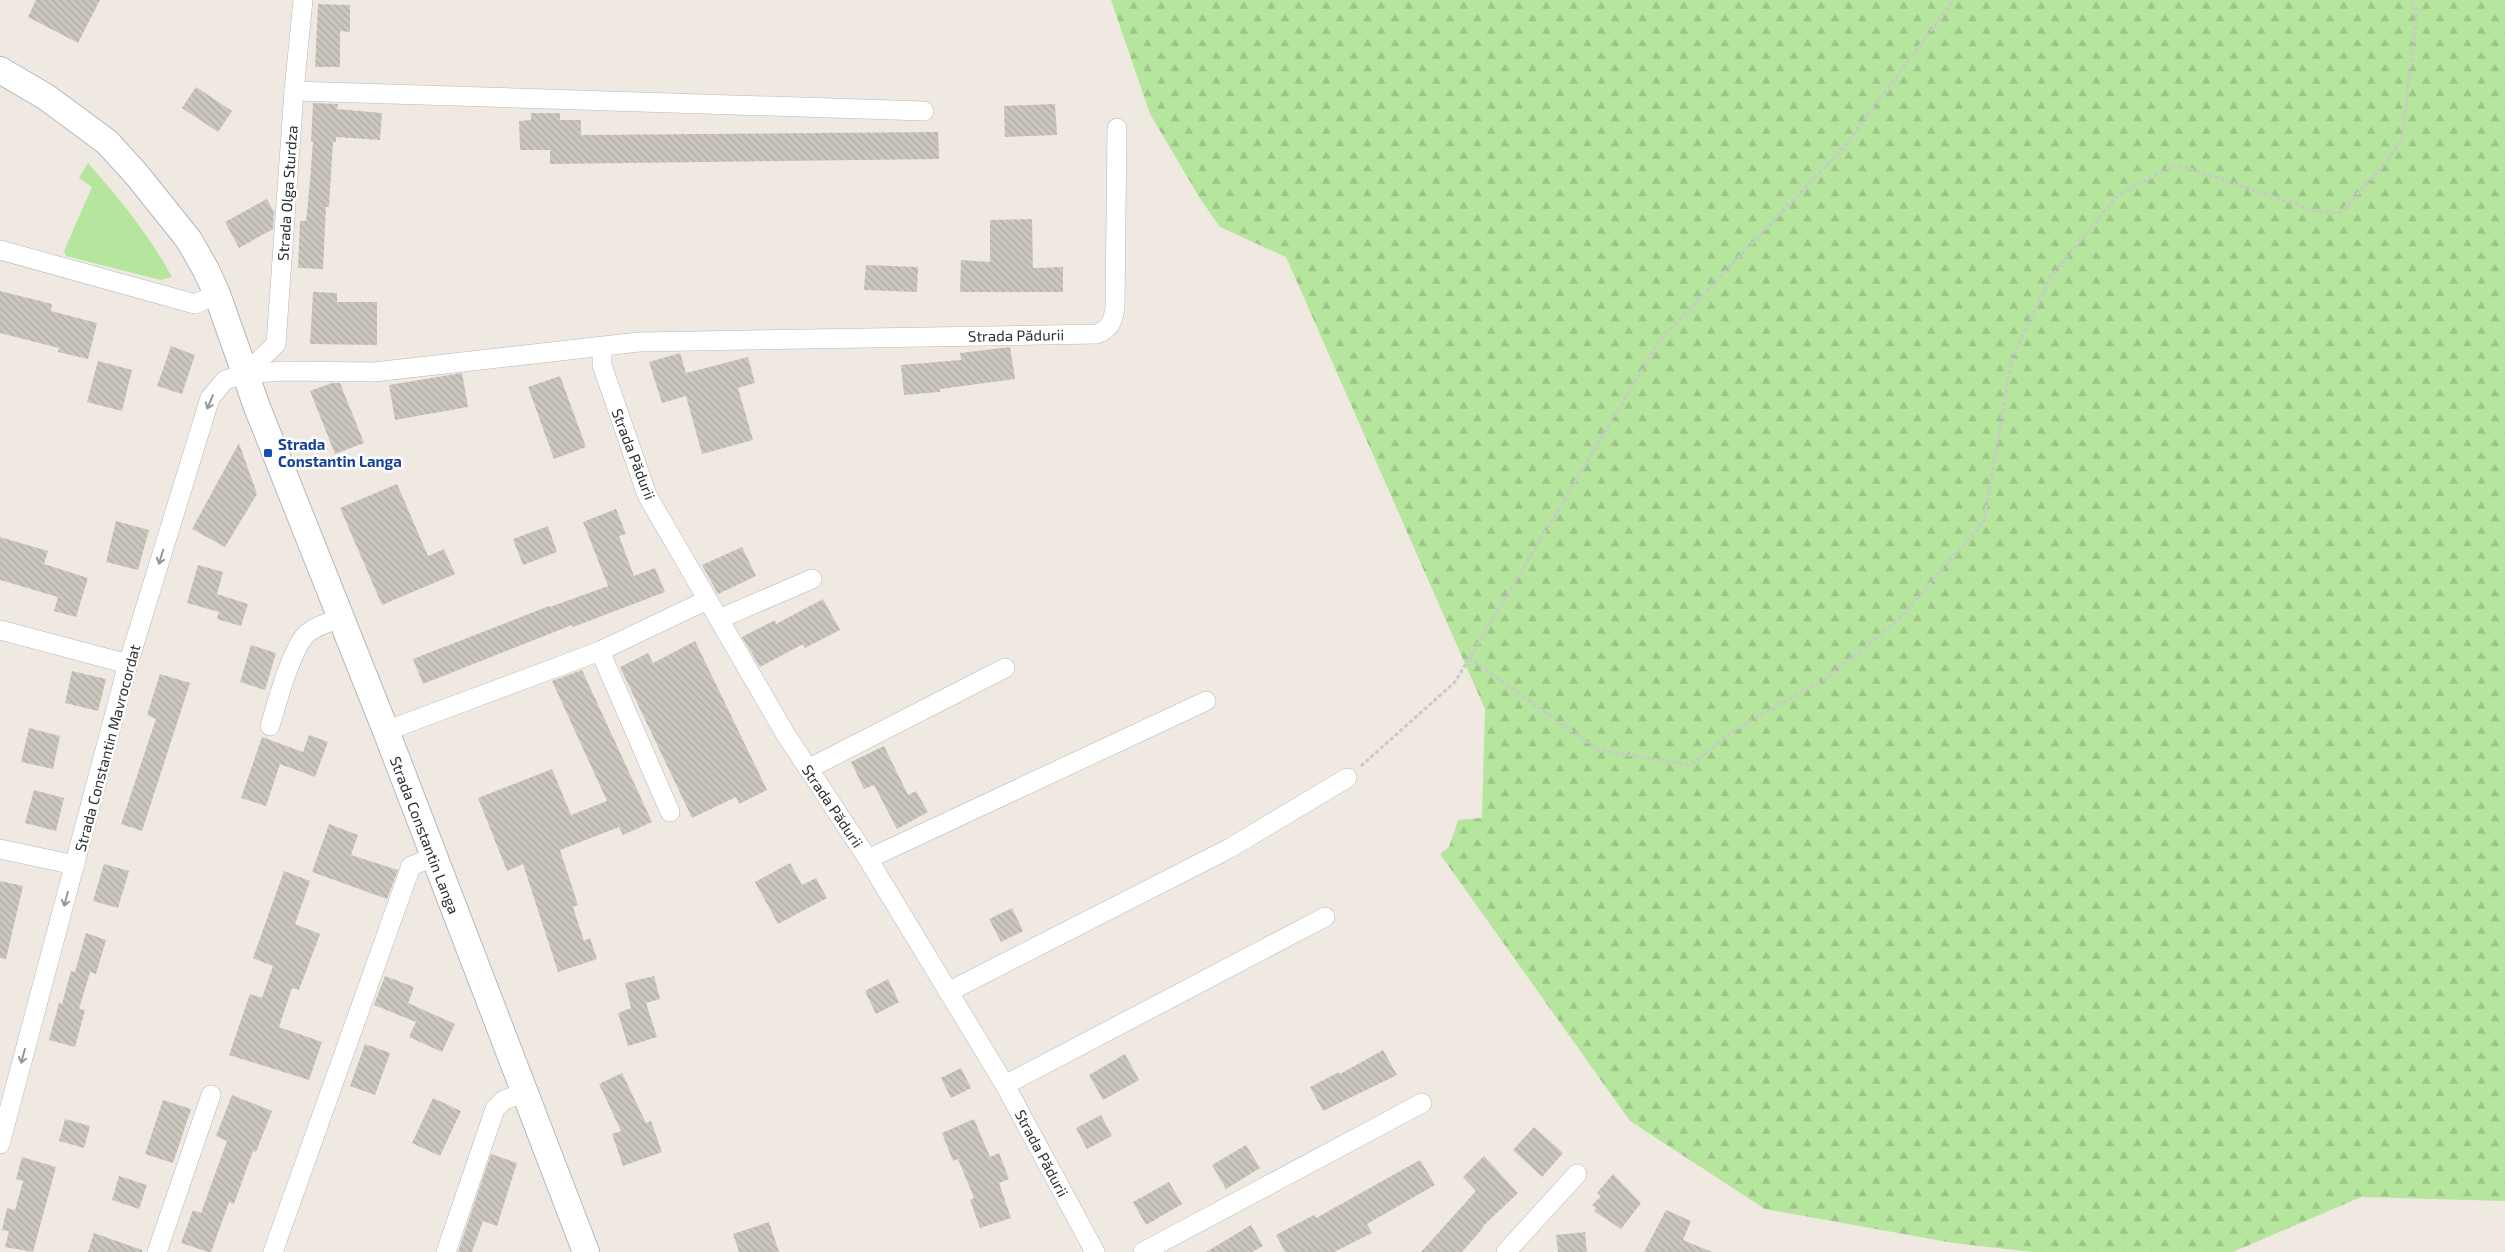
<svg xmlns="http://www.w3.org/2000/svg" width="2505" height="1252" font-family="'Exo 2',sans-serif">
<defs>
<pattern id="forest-firs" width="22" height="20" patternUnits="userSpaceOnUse" patternTransform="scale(1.25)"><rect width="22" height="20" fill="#b6e59e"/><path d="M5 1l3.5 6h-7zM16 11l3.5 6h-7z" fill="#9dc588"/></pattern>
<pattern id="building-back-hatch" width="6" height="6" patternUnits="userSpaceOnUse" patternTransform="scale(1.25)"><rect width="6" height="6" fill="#cbc7bf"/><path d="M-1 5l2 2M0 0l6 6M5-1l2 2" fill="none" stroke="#afaba4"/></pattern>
</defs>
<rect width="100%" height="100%" fill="#efe9e1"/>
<path fill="#b6e59e" d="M88 163C120 199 149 235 172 277L161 280 66 256 64 251 92 187 79 178Z"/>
<path fill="url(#forest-firs)" d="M1111 0H2505V1201L2361 1197 2233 1252H2033L1953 1243 1765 1209 1630 1121 1440 854 1449 847 1458 820 1482 818 1485 709 1286 257 1220 227 1201 200 1150 114Z"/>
<g fill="url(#building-back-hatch)">
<path d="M36 0H100L78 43 28 17Z"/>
<path d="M318 4 350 5V32L340 31V67H315Z"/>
<path d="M196 87 232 111 218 132 182 108Z"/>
<path d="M313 103 338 104 337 109 382 113 380 140 336 137V142H333L329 207H326L323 269 298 268 300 221H306L310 181 313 141H311Z"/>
<path d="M1055 104 1057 135 1005 137 1004 106Z"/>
<path d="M531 113H560V120H581V135L938 132 939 159 550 164V150H520L519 121 531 120Z"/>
<path d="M267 199 274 212 273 229 239 248 225 222Z"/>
<path d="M1032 219 1033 268 1063 267V292H960L961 260 990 262V220Z"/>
<path d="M866 265 918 267 917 292 864 290Z"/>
<path d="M0 291 52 304 51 311 97 323 88 359 58 352 59 348 0 333Z"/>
<path d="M313 292 337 293V302H377V345L310 344Z"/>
<path d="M171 346 195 355 182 394 157 386Z"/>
<path d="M1010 347 1015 379 940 389V392L904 395 901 365 961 360 960 353Z"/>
<path d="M680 353 686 373 748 357 755 383 738 388 753 440 702 454 686 396 662 403 649 362Z"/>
<path d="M98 361 132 370 122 411 87 402Z"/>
<path d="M462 373 468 407 395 420 389 385Z"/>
<path d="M560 376 586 447 554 459 528 387Z"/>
<path d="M332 383H340L364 443 335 454 310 391Z"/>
<path d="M239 443 257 494 225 547 192 529Z"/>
<path d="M397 484 428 556 444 549 455 574 382 605 340 508Z"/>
<path d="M616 509 626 534 619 536 634 576 655 568 665 592 573 627 572 625 423 684 413 659 549 606 550 607 608 586 583 522Z"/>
<path d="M116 521 149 530 138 570 106 562Z"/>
<path d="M548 526 557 552 523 565 513 539Z"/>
<path d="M0 537 48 551 44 564 88 578 76 617 54 611 58 597 0 580Z"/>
<path d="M742 547 756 576 718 594 702 565Z"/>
<path d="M198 565 223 572 217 594 248 604 241 626 217 619 219 612 187 603Z"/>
<path d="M823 599 840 630 805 648 803 644 760 667 742 637 775 620 776 624Z"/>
<path d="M695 641 767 790 739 804 736 797 692 818 620 667 648 653 653 663Z"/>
<path d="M251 645 276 653 265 690 240 682Z"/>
<path d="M582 670 652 822 623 835 619 827 560 850 578 905 573 907 584 941 590 938 597 959 558 972 523 864 507 871 478 798 552 769 571 815 607 801 552 681Z"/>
<path d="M72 671 106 679 98 711 65 703Z"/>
<path d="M160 674 190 683 142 831 121 824 156 719 147 715Z"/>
<path d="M29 728 60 736 53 769 21 762Z"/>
<path d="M309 735 328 742 315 777 280 764 266 806 241 798 262 737 303 752Z"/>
<path d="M884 746 908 795 916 791 928 812 897 829 874 785 864 789 851 762Z"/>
<path d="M34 790 64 798 56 831 25 823Z"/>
<path d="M329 824 358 835 351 855 398 870 387 899 312 872Z"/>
<path d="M790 863 802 885 816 878 827 898 778 924 755 882Z"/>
<path d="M104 864 129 871 118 908 93 901Z"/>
<path d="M284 871 310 881 295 924 320 934 299 990 292 988 279 1027 322 1042 309 1080 229 1055 250 994 262 998 273 966 253 958Z"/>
<path d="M0 881 23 886 6 959 0 958Z"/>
<path d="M1012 908 1023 931 1001 942 989 919Z"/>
<path d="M86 933 106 940 96 974 90 972 79 1009 85 1010 75 1047 49 1040 59 1003 62 1004 71 971 75 972Z"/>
<path d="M385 976 414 987 408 1003 455 1024 442 1052 409 1037 416 1022 374 1005Z"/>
<path d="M654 976 660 999 646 1003 657 1037 628 1046 618 1013 631 1008 625 983Z"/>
<path d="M888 979 899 1002 876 1014 865 991Z"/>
<path d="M365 1044 390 1053 375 1095 350 1086Z"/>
<path d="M1383 1050 1397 1075 1323 1111 1310 1087 1339 1072 1340 1074Z"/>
<path d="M1125 1054 1139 1080 1103 1100 1089 1075Z"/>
<path d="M961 1068 971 1088 951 1098 941 1078Z"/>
<path d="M622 1073 646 1123 651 1121 662 1152 623 1166 612 1134 621 1131 599 1084Z"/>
<path d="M232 1095 272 1111 256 1152 253 1151 234 1204 229 1202 211 1252H208L181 1243 193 1210 201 1213 227 1141 216 1136Z"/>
<path d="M433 1098 461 1111 440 1156 412 1143Z"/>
<path d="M163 1100 191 1109 173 1163 145 1154Z"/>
<path d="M1101 1115 1112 1136 1087 1149 1076 1128Z"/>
<path d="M65 1119 90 1126 84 1148 59 1141Z"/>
<path d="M974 1119 990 1157 999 1153 1009 1179 999 1183 1011 1218 980 1228 970 1200 974 1198 958 1159 953 1161 942 1133Z"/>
<path d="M1534 1127 1563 1153 1542 1177 1513 1150Z"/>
<path d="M1246 1145 1260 1168 1226 1189 1212 1165Z"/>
<path d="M491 1154 517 1163 497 1226 483 1221 472 1252H458Z"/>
<path d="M1484 1156 1518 1193 1482 1227 1483 1228 1462 1252H1421L1476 1191 1463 1177Z"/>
<path d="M22 1157 56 1167 33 1252 5 1247 9 1231 2 1230 7 1208 15 1210 23 1181 16 1179Z"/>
<path d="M1420 1160 1435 1185 1367 1224 1372 1233 1334 1252H1285L1276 1235 1314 1215 1316 1218Z"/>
<path d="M1613 1174 1641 1203 1621 1229 1594 1211 1596 1208 1592 1205 1601 1196 1597 1193Z"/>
<path d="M119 1176 147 1185 139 1209 112 1200Z"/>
<path d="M1169 1182 1182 1204 1146 1225 1133 1202Z"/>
<path d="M1666 1210 1691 1221 1683 1240 1712 1252H1644Z"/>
<path d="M769 1222 779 1252H739L733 1234Z"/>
<path d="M1251 1225 1263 1246 1252 1252H1206Z"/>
<path d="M1585 1232 1587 1252H1558L1556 1235Z"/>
<path d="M94 1233 142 1250V1252H88Z"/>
</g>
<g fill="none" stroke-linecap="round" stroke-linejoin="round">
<defs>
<g id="street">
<path d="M294 91 924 111"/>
<path d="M0 250 195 304 217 294"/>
<path d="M602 348V365L647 495 786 735 868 859 1005 1085 1095 1252"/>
<path d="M245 374 276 344 294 91 303 0"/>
<path d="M719 619 812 579"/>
<path d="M0 630 128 664"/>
<path d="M600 651 670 812"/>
<path d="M270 726C278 700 288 660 303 638 311 627 328 623 340 618"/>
<path d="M386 731 600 651 707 600"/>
<path d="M808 769 1005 668"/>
<path d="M0 849 75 865"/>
<path d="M868 859 1206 701"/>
<path d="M948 992 1230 848 1347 778"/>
<path d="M1005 1085 1325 917"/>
<path d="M0 1144 128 664 210 398 225 380 245 374 285 371 374 372 639 342 1097 334C1110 329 1113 321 1115 308L1117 128"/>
<path d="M157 1252 211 1095"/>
<path d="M273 1252 411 866 434 857"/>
<path d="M446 1252 495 1109 504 1100 524 1093"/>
<path d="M1143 1252 1422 1103"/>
<path d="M1506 1252 1577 1174"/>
</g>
<path id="secondary" d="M0 70 46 97 107 142 137 175 189 240 206 270 217 294 257 407 386 731 586 1252"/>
</defs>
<use href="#street" stroke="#b4b7c1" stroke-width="20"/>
<use href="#secondary" stroke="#b4b7c1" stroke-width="28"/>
<g stroke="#c9c9c9" stroke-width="3" stroke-dasharray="4 2.5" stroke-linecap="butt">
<path d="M1469 658 1598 750 1691 765 1733 731 1828 677 1899 619 1984 521 2012 358 2050 278 2118 195 2176 164 2316 211 2340 213 2382 167 2402 140 2417 10 2410 0"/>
<path d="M1361 766 1455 682 1660 340 1843 148 1954 0"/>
</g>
<use href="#street" stroke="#fff" stroke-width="19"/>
<use href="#secondary" stroke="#fff" stroke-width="26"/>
</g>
<defs><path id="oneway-shaft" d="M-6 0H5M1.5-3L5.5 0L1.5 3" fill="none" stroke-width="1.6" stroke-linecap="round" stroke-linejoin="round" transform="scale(1.25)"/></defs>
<g stroke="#969696">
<use href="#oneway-shaft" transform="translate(210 402) rotate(113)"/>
<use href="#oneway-shaft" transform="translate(161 557) rotate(107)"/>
<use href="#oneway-shaft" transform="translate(66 899) rotate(105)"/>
<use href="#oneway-shaft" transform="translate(23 1056) rotate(105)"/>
</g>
<rect fill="#1a4fb4" stroke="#fff" stroke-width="2" x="263" y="448" width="10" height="10" rx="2.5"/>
<g text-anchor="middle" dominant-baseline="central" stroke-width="5" stroke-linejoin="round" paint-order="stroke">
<g font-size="15" fill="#2e2e2e" stroke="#fff">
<text transform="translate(287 193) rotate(-86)">Strada Olga Sturdza</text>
<text transform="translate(1016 335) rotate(-1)">Strada Pădurii</text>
<text transform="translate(634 454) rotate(69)">Strada Pădurii</text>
<text transform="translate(107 748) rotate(-75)">Strada Constantin Mavrocordat</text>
<text transform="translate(833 806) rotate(56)">Strada Pădurii</text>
<text transform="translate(425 835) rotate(69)">Strada Constantin Langa</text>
<text transform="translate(1042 1153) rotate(62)">Strada Pădurii</text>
</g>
<g font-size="15" font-weight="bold" fill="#164399" stroke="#fff" text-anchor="start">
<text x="278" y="444">Strada<tspan x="278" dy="17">Constantin Langa</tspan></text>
</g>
</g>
</svg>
